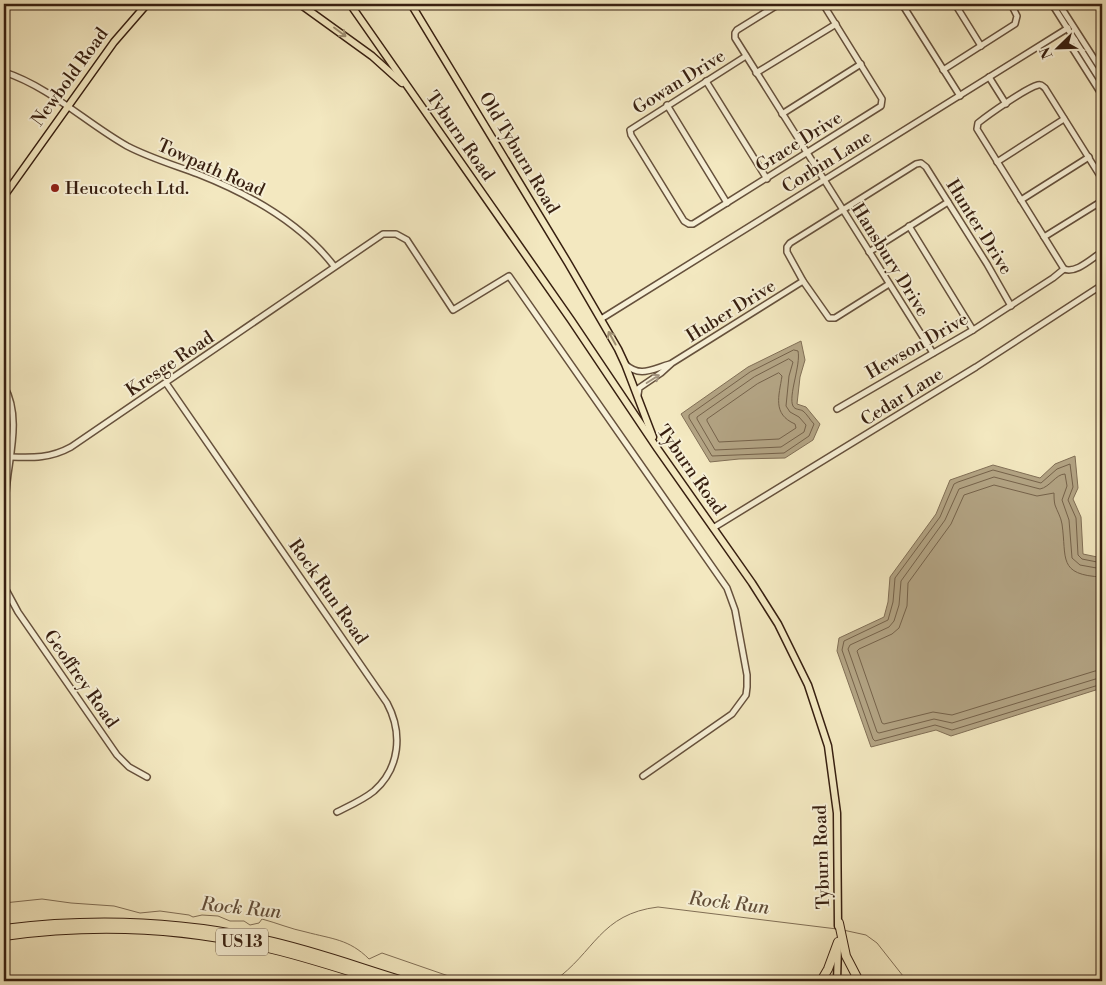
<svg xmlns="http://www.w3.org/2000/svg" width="1106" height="985" font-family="'Libre Bodoni',serif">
<rect width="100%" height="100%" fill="#f3e8c0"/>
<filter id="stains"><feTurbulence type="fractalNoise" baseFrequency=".004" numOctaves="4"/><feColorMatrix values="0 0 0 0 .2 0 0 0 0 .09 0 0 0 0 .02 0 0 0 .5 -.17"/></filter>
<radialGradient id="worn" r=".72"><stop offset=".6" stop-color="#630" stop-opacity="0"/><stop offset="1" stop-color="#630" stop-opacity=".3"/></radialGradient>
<g fill="#b3a484" stroke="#816f56">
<path d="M801 341 805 360 800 377 797 404 806 407 820 424 813 440 785 458 739 459 710 462 681 414 748 367Z"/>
<path d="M1075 456 1078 488 1073 499 1081 517 1083 554 1102 558V688L951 736 936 730 871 747 837 651 839 638 884 617 888 602 890 577 936 514 950 480 993 465 1040 478 1055 464Z"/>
</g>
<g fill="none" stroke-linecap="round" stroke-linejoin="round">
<g stroke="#75624a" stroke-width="1">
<path d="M794 350 798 351C801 365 788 396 793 406 795 410 800 409 803 411 807 414 810 420 814 424L809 436 784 453 712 456 689 418V415L750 372Z"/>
<path d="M789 359 793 362 789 376 786 406 790 412 799 417 806 425 804 432 781 447 715 450 697 419V417L754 377Z"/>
<path d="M779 373 782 376C779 396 772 414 795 424L796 428 779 439 719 442 707 421V419L757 384Z"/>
<path d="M1102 563 1082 559 1078 555 1076 518 1068 500 1073 487 1070 464 1057 469 1041 483 993 470 958 482 954 484 940 517 895 578 893 602 888 620 844 641 842 650 873 739 875 741 935 725 952 730 1102 684"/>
<path d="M1102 569 1080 565 1072 558 1069 520 1062 500 1067 486 1065 474C1056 474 1050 487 1040 489L994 477 959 489 945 520 901 581 899 605 894 621 889 627 850 645 848 649 877 732 879 733 934 719 952 723 1102 677"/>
<path d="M1102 577C1057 575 1067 558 1062 524 1061 517 1057 511 1055 505 1054 501 1054 497 1054 493L1037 496 994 485 964 495 951 524 908 583 907 606 899 628 892 634 859 649 857 651 882 723 884 724 933 712 952 715 1095 671 1102 670"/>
</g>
<g stroke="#816f56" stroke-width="1">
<path d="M4 903 42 899 71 903 114 906 140 913 160 911 189 915 193 917 202 915 218 916 230 921H244L250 925 259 923 262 919C277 923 291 929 306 932 332 939 349 939 369 959L382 953 463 981"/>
<path d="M843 930 866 935 877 943 907 981"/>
<path d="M554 981C595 952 600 914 658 907L837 929"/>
</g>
<defs>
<g id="minor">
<path d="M779 4 737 30 735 33V38L933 353"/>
<path d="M902 4 960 96"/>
<path d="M955 4 981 46"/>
<path d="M1052 4 1102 83"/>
<path d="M1059 4 1102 71"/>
<path d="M1075 40 1069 43 1102 95"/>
<path d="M746 56 630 130 631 135 684 221 689 224H693L881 106 882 99 823 4"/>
<path d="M943 70 1015 24 1017 16 1011 4"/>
<path d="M4 72C50 87 86 123 127 146 150 158 174 165 198 174 249 194 300 222 334 266"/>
<path d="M756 73 836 24"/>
<path d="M989 77 1006 104"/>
<path d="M706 81 767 179"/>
<path d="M667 105 727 203"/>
<path d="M782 114 861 64"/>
<path d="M997 162 1064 119"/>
<path d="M1021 200 1089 157"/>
<path d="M909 226 973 330"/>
<path d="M1044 237 1102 201"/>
<path d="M869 252 948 202"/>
<path d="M1064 269 977 129 978 123C988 115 1026 88 1038 85 1042 84 1042 86 1045 88L1102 179"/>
<path d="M1064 269C1076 274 1092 258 1102 252"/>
<path d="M889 284 835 318H829L803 281 787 252V247L790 243 916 164 921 163 926 167 987 264 1011 306"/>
<path d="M601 319 1068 28"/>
<path d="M625 364C640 378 652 369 670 364"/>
<path d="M166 383 387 703C403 733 400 768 374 791 363 800 349 806 337 812"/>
<path d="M4 386C19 412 12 445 8 474 6 489 5 504 4 520"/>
<path d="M638 395 639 388 661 373 672 363 803 281"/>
<path d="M837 409 973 330 1053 278 1064 269"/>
<path d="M11 457C33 458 51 458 71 447L383 234H396L407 240 453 310 509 276 727 588 735 610 747 675V687L746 695 732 714 643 776"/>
<path d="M713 528 976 367 1102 285"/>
<path d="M4 586 18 612 117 755 129 767 147 777"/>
</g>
<g id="major">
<path d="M300 4 372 56 402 83"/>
<path d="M350 4 571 320 657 448 752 583 778 624 808 685 828 746 837 813 838 926"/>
<path d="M411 4 568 263 618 349 625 364 653 437"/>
<path d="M4 196 114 42 147 4"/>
<path d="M837 981 838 946"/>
</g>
<g id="highway">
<path d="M839 923 846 956 859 981"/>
<path d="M4 929C91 918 179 921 264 940 311 950 357 967 403 981"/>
<path d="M4 936C90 924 179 927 264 947 304 956 342 969 381 981"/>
<path d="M821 981 828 969 838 942"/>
</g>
</defs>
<use href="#minor" stroke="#66513c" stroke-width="8"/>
<use href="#major" stroke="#371f10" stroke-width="9"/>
<use href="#highway" stroke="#371f10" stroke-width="10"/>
<use href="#minor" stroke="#f7f0d6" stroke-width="5"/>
<use href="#major" stroke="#f3e8c0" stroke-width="6"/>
<use href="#highway" stroke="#f3e8c0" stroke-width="8"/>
</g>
<defs><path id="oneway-shaft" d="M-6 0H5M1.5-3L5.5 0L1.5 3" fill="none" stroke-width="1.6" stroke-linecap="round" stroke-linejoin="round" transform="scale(1.25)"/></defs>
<g stroke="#9e8e71">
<use href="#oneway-shaft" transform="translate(340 32) rotate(37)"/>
<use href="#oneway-shaft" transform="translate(612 338) rotate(-119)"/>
</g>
<use stroke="#a1927d" href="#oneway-shaft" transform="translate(653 379) rotate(-32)"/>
<circle fill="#8f2418" stroke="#f7f0d6" stroke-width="2" cx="55" cy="188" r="5"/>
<g text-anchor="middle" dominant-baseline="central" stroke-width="4" stroke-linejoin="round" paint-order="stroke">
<rect fill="#f7f0d6" stroke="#715e4b" stroke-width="1" x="216" y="928.5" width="52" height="27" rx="4"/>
<g font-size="16" font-weight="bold" fill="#371f10">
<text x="242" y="942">US 13</text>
</g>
<g font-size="18" fill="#371f10" stroke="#f7f0d6">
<text transform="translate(70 77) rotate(-54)">Newbold Road</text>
<text transform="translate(679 82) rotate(-32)">Gowan Drive</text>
<text transform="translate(460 136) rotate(55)">Tyburn Road</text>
<text transform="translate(799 142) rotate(-32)">Grace Drive</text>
<text transform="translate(519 153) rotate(59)">Old Tyburn Road</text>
<text transform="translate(827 162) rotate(-32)">Corbin Lane</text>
<text transform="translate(211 168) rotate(24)">Towpath Road</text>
<text transform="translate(979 227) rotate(58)">Hunter Drive</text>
<text transform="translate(890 260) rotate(58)">Hansbury Drive</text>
<text transform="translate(731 311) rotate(-32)">Huber Drive</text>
<text transform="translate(917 346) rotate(-30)">Hewson Drive</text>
<text transform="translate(170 364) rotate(-34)">Kresge Road</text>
<text transform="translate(902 397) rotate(-32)">Cedar Lane</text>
<text transform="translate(691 470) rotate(55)">Tyburn Road</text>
<text transform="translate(328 592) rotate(55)">Rock Run Road</text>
<text transform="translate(81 679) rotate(55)">Geoffrey Road</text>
<text transform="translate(822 857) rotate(-92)">Tyburn Road</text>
</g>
<g font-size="18" fill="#371f10" stroke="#f7f0d6" text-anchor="start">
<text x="65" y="188">Heucotech Ltd.</text>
</g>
<g font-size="19" font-style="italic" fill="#624e39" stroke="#f7f0d6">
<text transform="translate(729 903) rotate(7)">Rock Run</text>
<text transform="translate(241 908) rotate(6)">Rock Run</text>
</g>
</g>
<rect width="1106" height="985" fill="none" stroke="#f3e8c0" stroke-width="20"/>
<rect x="5" y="5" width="1096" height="975" fill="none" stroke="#371f10" stroke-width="2.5"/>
<rect x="10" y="10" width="1086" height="965" fill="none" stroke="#371f10"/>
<g transform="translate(1058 48) rotate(247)" stroke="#f7f0d6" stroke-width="4" paint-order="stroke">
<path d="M0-4L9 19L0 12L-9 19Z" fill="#371f10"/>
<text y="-8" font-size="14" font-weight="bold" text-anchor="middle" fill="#371f10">N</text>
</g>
<rect width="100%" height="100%" filter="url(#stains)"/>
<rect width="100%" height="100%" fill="url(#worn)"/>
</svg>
